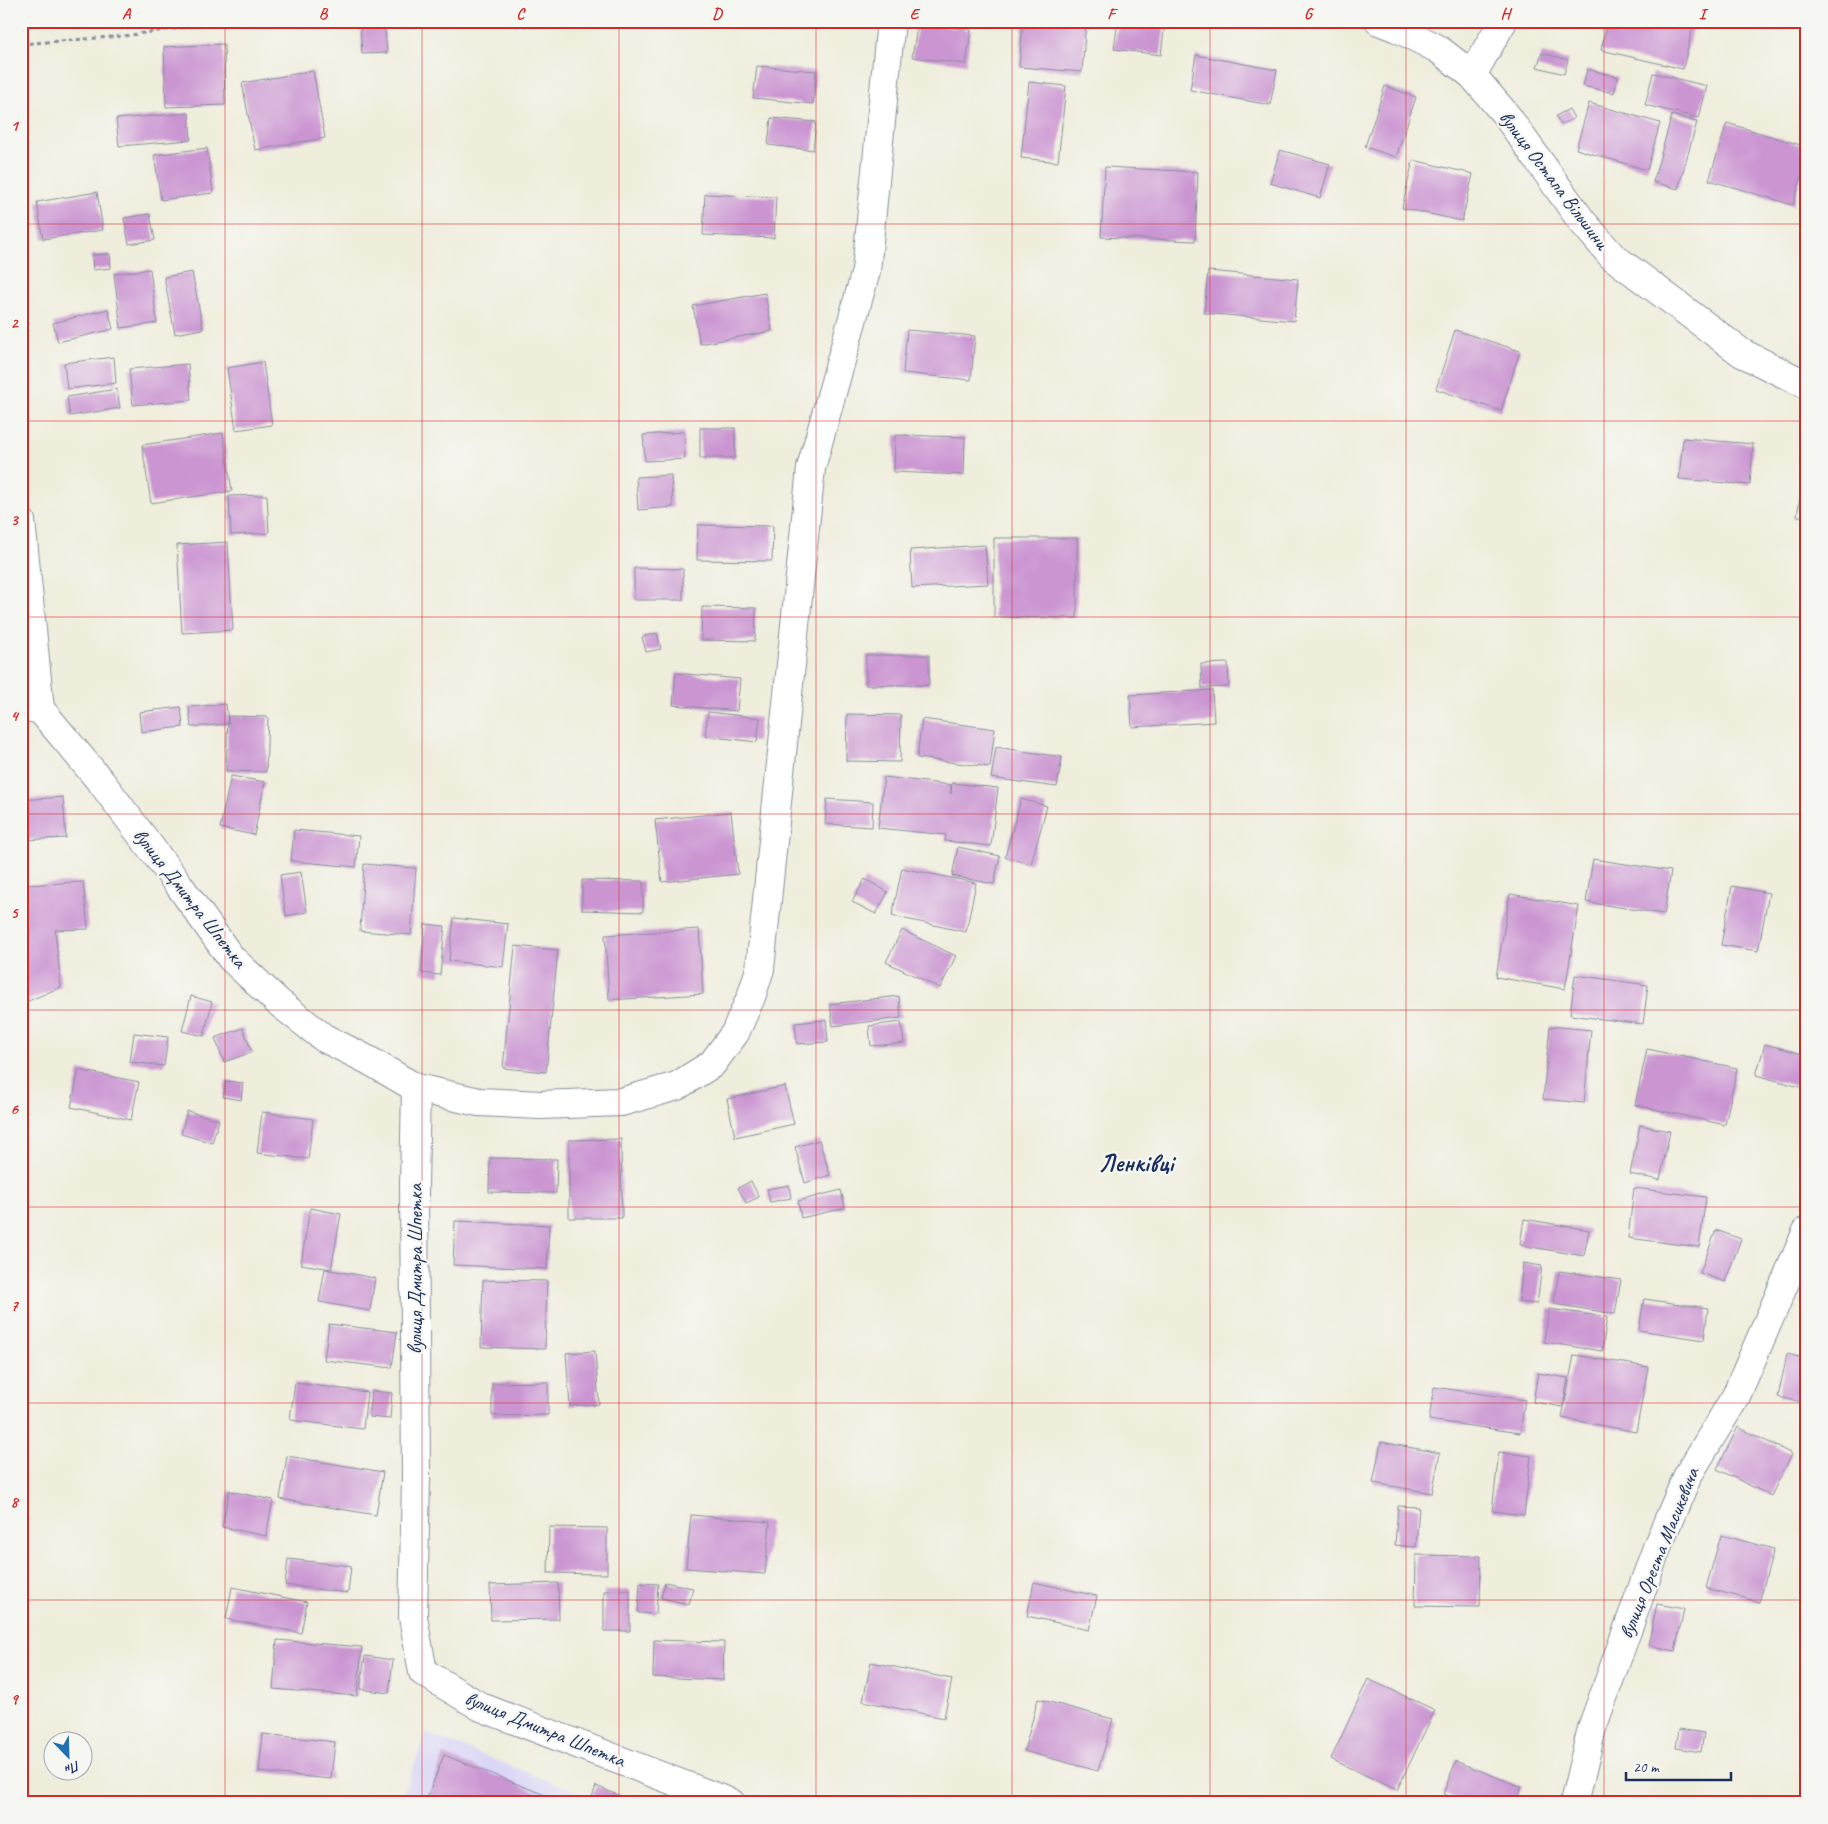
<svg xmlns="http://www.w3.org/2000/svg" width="1828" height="1824" font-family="Caveat,sans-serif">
<rect width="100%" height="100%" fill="#f6f6f2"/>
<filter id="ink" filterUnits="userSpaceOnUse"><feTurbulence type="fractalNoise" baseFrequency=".02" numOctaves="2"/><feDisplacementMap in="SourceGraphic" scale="10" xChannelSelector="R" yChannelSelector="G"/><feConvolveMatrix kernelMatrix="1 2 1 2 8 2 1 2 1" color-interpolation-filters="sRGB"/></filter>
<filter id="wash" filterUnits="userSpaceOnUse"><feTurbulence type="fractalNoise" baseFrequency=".0096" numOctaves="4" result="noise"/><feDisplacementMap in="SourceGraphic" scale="20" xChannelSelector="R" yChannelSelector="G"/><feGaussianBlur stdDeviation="1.12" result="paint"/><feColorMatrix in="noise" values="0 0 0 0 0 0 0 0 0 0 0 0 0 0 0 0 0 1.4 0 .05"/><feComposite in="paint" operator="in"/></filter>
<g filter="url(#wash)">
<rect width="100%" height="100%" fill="#efeddb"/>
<path fill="#d9d6f7" d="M426 1733 605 1803H400Z"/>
<g id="blocks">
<g fill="#cb95d2">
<path d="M360 21H384L387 53 362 54Z"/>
<path d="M775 21H820L819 26 775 23Z"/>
<path d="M1023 21H1086L1082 72 1019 67Z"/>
<path d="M1118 21H1165L1161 55 1114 49Z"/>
<path d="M1608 21H1694L1683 69 1601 50Z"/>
<path d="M918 22 971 30 966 64 912 57Z"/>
<path d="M224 44 225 105 166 107 164 47Z"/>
<path d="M1542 53 1568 60 1564 74 1537 67Z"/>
<path d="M1196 55 1277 70 1270 105 1190 90Z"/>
<path d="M757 66 816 71 813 104 753 98Z"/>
<path d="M1587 69 1618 77 1614 93 1583 86Z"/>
<path d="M313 71 325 138 255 150 242 83Z"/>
<path d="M1653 73 1707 86 1699 118 1645 105Z"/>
<path d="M1029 82 1066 86 1058 162 1021 158Z"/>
<path d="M1385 86 1416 97 1396 157 1365 147Z"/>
<path d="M1589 103 1660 123 1647 170 1576 149Z"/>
<path d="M1569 109 1574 118 1561 125 1556 116Z"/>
<path d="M189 113 191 140 119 146 116 119Z"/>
<path d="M1672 115 1697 122 1678 189 1653 182Z"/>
<path d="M771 118 816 122 813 150 768 145Z"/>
<path d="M1727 123 1807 147V158L1793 205 1709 180Z"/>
<path d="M207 148 213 193 161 200 154 155Z"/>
<path d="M1280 150 1330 164 1320 198 1270 183Z"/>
<path d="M1413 160 1473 174 1462 221 1402 208Z"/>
<path d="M1105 167 1198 172 1195 241 1101 237Z"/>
<path d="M97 192 103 230 43 239 37 202Z"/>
<path d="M705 194 776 197 774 238 703 235Z"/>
<path d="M150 214 155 240 129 244 124 218Z"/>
<path d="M110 254 111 268 93 270 92 255Z"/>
<path d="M150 269 157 323 121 328 114 274Z"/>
<path d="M1208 271 1298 279 1294 321 1204 313Z"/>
<path d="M192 272 203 329 175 334 164 277Z"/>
<path d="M765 293 772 331 700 344 693 306Z"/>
<path d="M108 309 113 329 58 342 53 323Z"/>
<path d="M907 330 975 336 971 380 903 373Z"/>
<path d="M1455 330 1520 351 1501 411 1436 389Z"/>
<path d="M114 357 116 383 67 389 64 363Z"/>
<path d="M263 362 272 425 236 430 227 368Z"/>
<path d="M188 364 191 400 133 405 129 369Z"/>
<path d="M117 389 120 408 70 416 67 397Z"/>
<rect x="700" y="428" width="35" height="30"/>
<path d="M684 432 685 459 645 461 643 435Z"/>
<path d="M223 433 232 491 151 503 142 445Z"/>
<path d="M895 435 965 437 964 475 894 472Z"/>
<path d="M1683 438 1753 444 1750 485 1679 479Z"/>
<path d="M1804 473H1807V517L1797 516Z"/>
<path d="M671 475 673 507 638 510 636 477Z"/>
<path d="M267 495 269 533 231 535 229 496Z"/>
<path d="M698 525 773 526 772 561 697 560Z"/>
<path d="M994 538H1077V618L994 617Z"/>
<path d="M228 542 233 630 182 633 177 545Z"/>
<path d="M985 545 988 584 912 588 910 550Z"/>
<path d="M634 568 683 569V600H634Z"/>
<path d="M702 607 756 608 755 641 701 640Z"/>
<path d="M657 633 661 649 646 652 642 637Z"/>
<rect x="866" y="655" width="63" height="30"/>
<path d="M1228 663 1229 687 1202 688 1201 664Z"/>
<path d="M676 673 740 679 737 711 673 705Z"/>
<path d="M1212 690 1214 722 1132 727 1130 695Z"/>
<path d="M226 704 228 724 191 727 189 707Z"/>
<path d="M181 707 183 727 141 732 139 712Z"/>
<path d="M708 712 760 718 757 742 705 736Z"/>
<path d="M847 714 901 715 900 762 846 761Z"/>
<path d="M228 716 268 717 266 772 226 771Z"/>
<path d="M922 719 995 729 990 767 917 758Z"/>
<path d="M996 747 1062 757 1057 787 991 778Z"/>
<path d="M231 776 265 782 254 835 220 828Z"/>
<path d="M884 777 951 785V794L952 783 998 788 991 846 945 841 946 835 878 828Z"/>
<path d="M63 797 66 838 21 840V800Z"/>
<path d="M827 799 873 802 872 827 825 824Z"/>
<path d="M1021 799 1047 806 1031 864 1005 857Z"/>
<path d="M731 812 738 874 662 882 655 820Z"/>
<path d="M294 830 359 836 356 867 291 861Z"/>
<path d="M958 847 1000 856 994 884 952 876Z"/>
<path d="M1593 859 1671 871 1664 914 1586 902Z"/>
<path d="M364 864 416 868 411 935 360 931Z"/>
<path d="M902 868 976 883 966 932 892 916Z"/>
<path d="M301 872 307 912 286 916 280 875Z"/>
<path d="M865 879 888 892 876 914 852 902Z"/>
<path d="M582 880 643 881V912L582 910Z"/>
<path d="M83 882 88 929 55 930 61 987 21 1004V885Z"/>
<path d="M1732 886 1769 893 1758 951 1721 945Z"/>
<path d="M1510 894 1579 906 1565 989 1496 977Z"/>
<path d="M454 918 508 924 503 967 449 961Z"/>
<path d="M425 924 445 926 440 975 421 973Z"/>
<path d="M699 929 703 994 609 1000 605 935Z"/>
<path d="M902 930 956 956 940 988 886 962Z"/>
<path d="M515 946 558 950 546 1072 503 1068Z"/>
<path d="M1575 975 1648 985 1643 1024 1570 1015Z"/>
<path d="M191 996 212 1002 204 1036 182 1031Z"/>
<path d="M899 996 901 1018 833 1026 830 1004Z"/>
<path d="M1807 996V1017L1799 1013Z"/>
<path d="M826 1020 828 1042 797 1044 795 1023Z"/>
<path d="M901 1022 904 1043 871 1046 869 1026Z"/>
<path d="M1550 1026 1591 1030 1584 1103 1543 1099Z"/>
<path d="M243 1028 252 1052 224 1062 215 1038Z"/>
<path d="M134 1033 168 1037 164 1066 130 1062Z"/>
<path d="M1765 1044 1807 1055V1089L1756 1075Z"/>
<path d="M1647 1049 1737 1068 1725 1125 1635 1105Z"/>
<path d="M79 1070 139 1082 131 1120 71 1107Z"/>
<path d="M226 1081 243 1083 241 1100 223 1097Z"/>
<path d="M785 1086 794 1124 735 1137 727 1099Z"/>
<path d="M187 1111 219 1120 212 1143 181 1134Z"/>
<path d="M262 1112 313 1119 308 1159 257 1153Z"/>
<path d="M1640 1125 1670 1131 1660 1180 1630 1174Z"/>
<path d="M621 1139 622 1218H569V1140Z"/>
<path d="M819 1140 830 1175 805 1183 795 1147Z"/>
<path d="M490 1158 557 1159 556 1193 489 1192Z"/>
<path d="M751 1181 759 1197 746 1203 738 1188Z"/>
<path d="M789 1185 791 1198 770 1202 767 1189Z"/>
<path d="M1634 1188 1706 1197 1699 1247 1628 1238Z"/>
<path d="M841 1190 845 1208 801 1218 798 1201Z"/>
<path d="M310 1208 341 1214 331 1269 301 1264Z"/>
<path d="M1524 1219 1589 1230 1584 1256 1520 1245Z"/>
<path d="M455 1221 549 1225 547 1269 453 1265Z"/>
<path d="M1716 1230 1741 1239 1725 1282 1700 1273Z"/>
<path d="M1523 1263 1542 1266 1537 1304 1519 1302Z"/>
<path d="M325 1269 375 1278 370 1311 319 1302Z"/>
<path d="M1559 1271 1621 1280 1615 1314 1554 1304Z"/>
<path d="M483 1280 547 1281 545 1349 481 1347Z"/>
<path d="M1806 1284H1807V1306L1802 1305Z"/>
<path d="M1644 1299 1708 1308 1704 1340 1639 1330Z"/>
<path d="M1549 1309 1607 1317 1602 1351 1544 1342Z"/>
<path d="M329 1324 397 1332 392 1368 324 1360Z"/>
<path d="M595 1351 599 1404 570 1406 566 1353Z"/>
<path d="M1787 1354 1807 1359V1403L1778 1397Z"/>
<path d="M1574 1355 1648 1367 1636 1432 1562 1418Z"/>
<path d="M1538 1373 1568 1378 1563 1407 1533 1402Z"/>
<path d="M548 1382V1415L492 1416V1383Z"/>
<path d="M295 1383 367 1392 363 1429 290 1420Z"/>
<path d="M1434 1387 1525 1400 1520 1433 1429 1420Z"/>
<path d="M372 1391 392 1393 390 1419 370 1417Z"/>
<path d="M1738 1427 1792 1454 1771 1496 1717 1469Z"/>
<path d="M1381 1442 1440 1453 1432 1493 1373 1483Z"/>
<path d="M1499 1452 1531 1456 1524 1515 1492 1511Z"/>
<path d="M287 1456 383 1472 376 1515 280 1499Z"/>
<path d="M229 1491 273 1500 266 1536 222 1527Z"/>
<path d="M1398 1506 1419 1507 1416 1547 1395 1545Z"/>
<path d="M691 1515 770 1522 765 1574 686 1568Z"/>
<path d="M549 1527 607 1528V1574L548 1573Z"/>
<path d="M1721 1535 1774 1549 1759 1602 1706 1588Z"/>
<path d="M1416 1555 1481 1556 1480 1607 1415 1606Z"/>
<path d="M288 1559 351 1566 348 1593 285 1585Z"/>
<path d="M665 1582 693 1588 689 1604 661 1598Z"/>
<path d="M1034 1582 1097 1596 1089 1630 1027 1616Z"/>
<path d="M558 1583 559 1619 491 1620 490 1585Z"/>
<path d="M640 1583 658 1584 656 1614 638 1613Z"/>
<path d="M232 1587 307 1602 301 1633 226 1619Z"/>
<path d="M630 1590V1631H604V1591Z"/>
<path d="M1657 1604 1684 1609 1675 1651 1648 1645Z"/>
<path d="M277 1640 362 1647 357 1696 273 1689Z"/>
<path d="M654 1640 724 1642 723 1680 653 1677Z"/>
<path d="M365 1656 393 1660 389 1693 360 1689Z"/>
<path d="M871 1662 952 1679 944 1718 863 1701Z"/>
<path d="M1368 1679 1435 1710 1397 1790 1331 1759Z"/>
<path d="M1038 1699 1113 1719 1098 1771 1024 1751Z"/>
<path d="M1679 1729 1704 1733 1701 1752 1676 1748Z"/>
<path d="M263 1734 335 1742 331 1779 259 1772Z"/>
<path d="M444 1755 565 1803H425Z"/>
<path d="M1456 1761 1522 1787 1515 1803H1466L1443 1794Z"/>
<path d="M596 1786 637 1803H590Z"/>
</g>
</g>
</g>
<g filter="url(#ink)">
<use href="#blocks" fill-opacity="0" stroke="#858e9c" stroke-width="1"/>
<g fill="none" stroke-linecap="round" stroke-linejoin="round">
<defs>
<g id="street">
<path d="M1379 21 1397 28 1438 49 1472 75 1506 115 1581 220 1612 256 1742 353 1807 385"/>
<path d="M1472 75 1503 21"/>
<path d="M21 521 40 709"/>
<path d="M21 707 40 709 102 783 179 885 231 958 278 1002 324 1038 368 1060 416 1088 479 1102 540 1105 621 1102 677 1086 712 1064 735 1033 751 997 760 969 811 468 866 271 891 21"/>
<path d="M416 1088 414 1185 416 1479 413 1617 423 1672 481 1707 731 1803"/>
<path d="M1574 1803 1592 1728 1659 1542 1688 1475 1736 1396 1807 1231"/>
</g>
</defs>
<use href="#street" stroke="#858e9c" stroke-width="30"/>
<path stroke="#858e9c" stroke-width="3" stroke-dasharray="4 4" stroke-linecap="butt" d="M21 44 124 36 227 21"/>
<use href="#street" stroke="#fff" stroke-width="28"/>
</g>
</g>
<path fill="none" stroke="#d62828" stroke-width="1" stroke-opacity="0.55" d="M225 21V1803M422 21V1803M619 21V1803M816 21V1803M1012 21V1803M1210 21V1803M1406 21V1803M1604 21V1803M21 224H1807M21 421H1807M21 617H1807M21 814H1807M21 1010H1807M21 1207H1807M21 1403H1807M21 1600H1807"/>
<g text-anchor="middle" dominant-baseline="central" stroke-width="4.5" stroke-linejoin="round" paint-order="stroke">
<g font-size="20" fill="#1b2f5e" stroke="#f6f6f2">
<text transform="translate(1554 180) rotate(53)">вулиця Остапа Вільшини</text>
<text transform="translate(190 898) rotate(52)">вулиця Дмитра Шпетка</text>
<text transform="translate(415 1269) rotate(-90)">вулиця Дмитра Шпетка</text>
<text transform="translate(1659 1553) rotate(-68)">вулиця Ореста Масикевича</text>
<text transform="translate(545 1729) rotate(22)">вулиця Дмитра Шпетка</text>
</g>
<g font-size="25" font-weight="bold" fill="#1b2f5e" stroke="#f6f6f2">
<text x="1136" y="1163">Ленківці</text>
</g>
</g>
<rect width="1828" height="1824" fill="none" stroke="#f6f6f2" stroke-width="55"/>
<g transform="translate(68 1756) rotate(157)"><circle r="24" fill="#f6f6f2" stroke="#9ea6b7"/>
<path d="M0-4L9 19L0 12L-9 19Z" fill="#1f6fb2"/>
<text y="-8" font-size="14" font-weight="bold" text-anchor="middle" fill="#1b2f5e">Пн</text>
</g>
<path d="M1626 1772v8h105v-8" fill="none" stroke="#1b2f5e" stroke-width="2.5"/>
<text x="1633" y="1772" font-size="15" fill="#1b2f5e" stroke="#f6f6f2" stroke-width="4" paint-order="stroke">20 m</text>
<rect x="28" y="28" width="1772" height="1768" fill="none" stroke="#d62828" stroke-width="2"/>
<g font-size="16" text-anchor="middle" font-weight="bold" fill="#d62828">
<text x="126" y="19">A</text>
<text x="323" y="19">B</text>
<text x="520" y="19">C</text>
<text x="717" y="19">D</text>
<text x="914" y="19">E</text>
<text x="1111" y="19">F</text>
<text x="1308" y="19">G</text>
<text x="1505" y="19">H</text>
<text x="1702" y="19">I</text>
<text x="14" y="131">1</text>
<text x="14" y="328">2</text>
<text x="14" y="525">3</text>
<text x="14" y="721">4</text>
<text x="14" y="918">5</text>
<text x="14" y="1114">6</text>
<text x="14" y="1311">7</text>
<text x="14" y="1507">8</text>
<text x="14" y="1704">9</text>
</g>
</svg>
